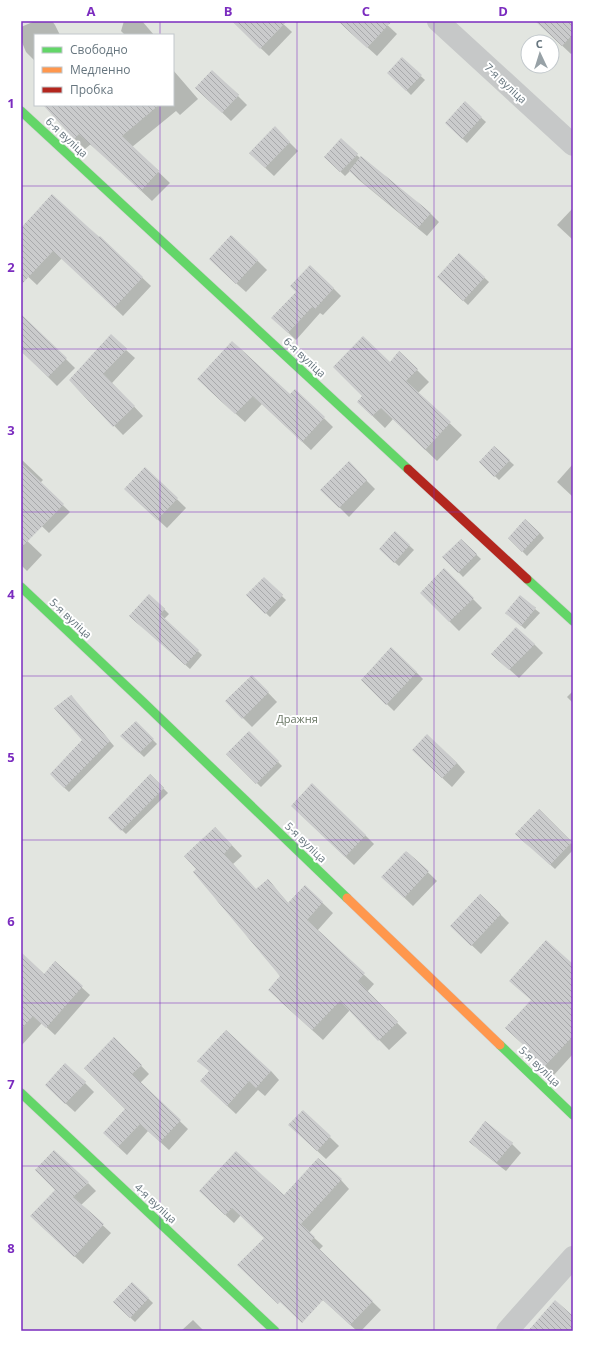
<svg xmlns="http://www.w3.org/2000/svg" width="594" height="1352" font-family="'Open Sans',sans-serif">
<defs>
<pattern id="building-back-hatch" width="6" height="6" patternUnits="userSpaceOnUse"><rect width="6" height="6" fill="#cacbcc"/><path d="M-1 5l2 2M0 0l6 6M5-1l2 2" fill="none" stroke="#a8a9ab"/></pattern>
</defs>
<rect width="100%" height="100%" fill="#f4f3f2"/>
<path fill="#e2e5e0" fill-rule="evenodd" d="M21 21H573V1331H21ZM35 35H173V105H35ZM528 42H552V66H528Z"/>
<g fill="#0003">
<path d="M35 21H52L55 25 60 35H35V61L26 52 21 40V27Z"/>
<path d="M124 21H142L154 35H125L121 31Z"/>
<path d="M232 21H280L292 32 269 56Z"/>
<path d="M356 21H383L397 34 377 56 357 38Z"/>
<path d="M554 21H573V52L571 54 555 39Z"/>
<path d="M402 59 425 80 411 95 389 73Z"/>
<path d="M173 70 198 99 180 115 176 111 132 147 170 183 152 201 91 144 85 149 74 138 51 105H173Z"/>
<path d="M238 96 247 105 231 121 206 97Z"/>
<path d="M465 103 486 122 467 143 446 123Z"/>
<path d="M275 128 298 151 274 176 259 162Z"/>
<path d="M341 140 361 159 430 213 439 222 427 236 359 180 350 171 345 176 325 157Z"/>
<path d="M573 208V240L557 225Z"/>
<path d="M232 236 267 270 246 292 219 268Z"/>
<path d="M100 238 151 286 123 316 62 258 37 285 21 270V247Z"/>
<path d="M459 254 489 282 468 305 438 277Z"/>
<path d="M333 288 341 296 323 315 320 313 296 340 280 325Z"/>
<path d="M29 323 75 368 57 386 21 350V331Z"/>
<path d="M126 350 135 358 112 383 143 416 123 435 70 380Z"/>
<path d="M399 352 429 382 418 393 462 435 437 461 393 419 385 428 358 402Z"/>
<path d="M207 388 290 396 295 390 333 427 311 450 262 404 245 422Z"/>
<path d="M494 447 514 465 499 480 480 462Z"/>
<path d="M21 459 43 480 40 483 70 512 49 533 21 506Z"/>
<path d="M349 463 375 489 349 517 322 490Z"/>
<path d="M573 464V497L557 482Z"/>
<path d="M145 468 186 508 167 528 134 498Z"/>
<path d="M395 532 414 550 399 566 380 549Z"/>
<path d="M540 533 544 538 527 556 509 538Z"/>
<path d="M22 536 42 555 27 571 21 565V538Z"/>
<path d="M461 540 481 559 463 577 444 557Z"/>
<path d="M444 570 482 608 459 631 421 593Z"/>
<path d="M264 579 286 600 270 617 247 595Z"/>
<path d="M164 609 169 614 164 619 202 655 190 669 135 620Z"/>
<path d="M535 609 540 613 525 629 511 617Z"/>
<path d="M534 644 543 653 519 678 502 663Z"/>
<path d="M416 672 423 679 394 711 362 680Z"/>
<path d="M252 676 277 702 252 727 226 701Z"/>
<path d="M573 691V703L567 697Z"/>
<path d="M75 701 114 746 69 792 55 779 83 740Z"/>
<path d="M136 723 157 744 144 757 126 740Z"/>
<path d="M249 732 282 766 261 787 227 754Z"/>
<path d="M422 759 457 763 465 772 452 787Z"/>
<path d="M150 775 168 793 126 834 109 818Z"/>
<path d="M539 810 573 845V850L555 869 521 838Z"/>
<path d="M300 814 365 835 374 844 354 865Z"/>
<path d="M225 838 242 856 233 864 256 890 268 880 289 904 305 886 333 913 317 931 374 984 367 992 407 1033 389 1050 350 1010 323 1040 279 1000 282 976 194 872Z"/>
<path d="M407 852 437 881 413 906 392 886Z"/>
<path d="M500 914 509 923 481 954 461 935Z"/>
<path d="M21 953 44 975 55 963 90 995 55 1035 42 1023 21 1046Z"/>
<path d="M573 966V1054L553 1076 536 1060Z"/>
<path d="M114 1038 149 1074 140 1083 188 1129 169 1150 148 1131 127 1155 112 1141 126 1109Z"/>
<path d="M271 1071 279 1080 265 1096 258 1090 236 1114 210 1090V1072Z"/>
<path d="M85 1083 94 1092 75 1112 55 1094Z"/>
<path d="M303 1111 339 1146 326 1159 299 1134Z"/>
<path d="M470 1141 512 1144 521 1153 506 1171 479 1150Z"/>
<path d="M341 1180 349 1189 309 1233 323 1246 319 1250 381 1310 361 1331H357L324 1301 265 1238 241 1215 234 1223 209 1200 284 1196Z"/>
<path d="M88 1183 96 1191 81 1205 111 1233 83 1264 39 1224Z"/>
<path d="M132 1283 153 1303 135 1322 114 1302Z"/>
<path d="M193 1320 204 1331H181Z"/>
</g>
<g fill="url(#building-back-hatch)">
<path d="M232 21H287L260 49Z"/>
<path d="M338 21H392L367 48Z"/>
<path d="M535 21H573V34L562 46Z"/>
<path d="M402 57 422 75 406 91 387 73Z"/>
<path d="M212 70 239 95 222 113 195 88Z"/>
<path d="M465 101 482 117 462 139 445 123Z"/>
<path d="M43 105H159L122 136 159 171 141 191 79 134 74 139Z"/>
<path d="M275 126 290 142 265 168 249 153Z"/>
<path d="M341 138 358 154 340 172 324 157Z"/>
<path d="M361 156 431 213 418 228 349 171Z"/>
<path d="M52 194 99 237 100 236 143 277 114 308 53 251 21 285V228Z"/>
<path d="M231 235 258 260 236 284 209 259Z"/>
<path d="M459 253 485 277 463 301 437 277Z"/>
<path d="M310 265 334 288 315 309 312 307 288 333 271 318 296 292 290 286Z"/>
<path d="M21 314 67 358 48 377 21 351Z"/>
<path d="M111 334 127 349 103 374 135 406 113 427 69 380Z"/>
<path d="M363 336 390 362 399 351 418 369 406 381 451 422 425 450 381 408 372 416 357 402 362 396 333 367Z"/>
<path d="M232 341 290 394 295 389 325 417 302 442 253 396 235 414 197 379Z"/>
<path d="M494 446 510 460 494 477 479 462Z"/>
<path d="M349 461 367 480 339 508 320 490Z"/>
<path d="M21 463 64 504 21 548Z"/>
<path d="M145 467 178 498 157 520 124 489Z"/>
<path d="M525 519 540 533 522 552 508 538Z"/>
<path d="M395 531 410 545 394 563 379 549Z"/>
<path d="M461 539 477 554 458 573 442 557Z"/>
<path d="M444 568 474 598 449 622 420 593Z"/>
<path d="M264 577 283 595 265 614 246 595Z"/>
<path d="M149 594 165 609 160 614 199 650 185 665 129 616Z"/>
<path d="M520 595 536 608 521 626 505 613Z"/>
<path d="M516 627 535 644 509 670 491 654Z"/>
<path d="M391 647 417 672 386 705 361 680Z"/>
<path d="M252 675 269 692 242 719 225 701Z"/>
<path d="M71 695 110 741 64 788 50 774 82 740 54 708Z"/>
<path d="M136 721 154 739 139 753 120 736Z"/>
<path d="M249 731 279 761 256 784 226 754Z"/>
<path d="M427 734 457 763 442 778 412 750Z"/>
<path d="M150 774 164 788 121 831 108 818Z"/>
<path d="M312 783 366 835 345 857 291 806Z"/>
<path d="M539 809 572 842 550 865 515 834Z"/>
<path d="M215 827 232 845 224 854 256 889 268 879 288 903 305 885 323 902 307 920 365 973 358 981 398 1022 378 1041 340 1001 312 1030 268 990 280 976 193 872 196 869 184 856Z"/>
<path d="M406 851 429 871 404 898 381 877Z"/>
<path d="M480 894 501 914 471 946 450 926Z"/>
<path d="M546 940 573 964V1036L543 1068 526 1052 528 1049 505 1028 531 1000 509 981Z"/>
<path d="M21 952 44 974 55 961 83 986 46 1028 33 1016 21 1029Z"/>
<path d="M226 1030 271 1071 256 1088 249 1081 227 1106 200 1081 209 1071 197 1061Z"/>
<path d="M114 1037 142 1065 132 1074 181 1120 160 1142 140 1124 118 1147 103 1133 125 1109 84 1068Z"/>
<path d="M65 1063 86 1082 65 1104 45 1085Z"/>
<path d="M303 1110 331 1136 317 1151 288 1125Z"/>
<path d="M485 1121 513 1143 496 1163 469 1142Z"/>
<path d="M54 1150 89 1182 73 1197 104 1224 74 1257 30 1216 55 1190 35 1170Z"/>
<path d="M236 1151 284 1195 318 1158 342 1179 301 1224 315 1237 311 1241 373 1301 350 1325 323 1300 302 1323 280 1302 278 1304 237 1265 264 1238 232 1208 225 1215 199 1191Z"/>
<path d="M132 1282 149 1298 130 1318 113 1302Z"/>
<path d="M555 1300 573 1316V1331H528Z"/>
</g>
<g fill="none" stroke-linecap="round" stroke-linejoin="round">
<defs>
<g id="fast">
<path d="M21 111 408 469"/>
<path d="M527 579 573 621"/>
<path d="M21 587 142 701 347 898"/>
<path d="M500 1045 573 1115"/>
<path d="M21 1093 275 1331"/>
</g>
<path id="slow" d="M347 898 500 1045"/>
<path id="jam" d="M408 469 527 579"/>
</defs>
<use href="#fast" stroke="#d0d0d0" stroke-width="10"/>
<use href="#slow" stroke="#d0d0d0" stroke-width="10"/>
<use href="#jam" stroke="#d0d0d0" stroke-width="10"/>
<g stroke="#c6c8c8" stroke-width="22">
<path d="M438 21 573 145"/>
<path d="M507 1331 573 1257"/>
</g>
<use href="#fast" stroke="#63d668" stroke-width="9"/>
<use href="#slow" stroke="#ff974d" stroke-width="9"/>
<use href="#jam" stroke="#b3261e" stroke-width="9"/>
</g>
<path fill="none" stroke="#7b2cbf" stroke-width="1" stroke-opacity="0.55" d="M160 21V35M297 21V1331M434 21V1331M160 105V1331M21 186H573M21 349H573M21 512H573M21 676H573M21 840H573M21 1003H573M21 1166H573"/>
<g text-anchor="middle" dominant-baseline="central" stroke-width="4" stroke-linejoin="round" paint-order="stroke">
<g font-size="11" fill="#67767f" stroke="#fff">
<text transform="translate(506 83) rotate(43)">7-я вуліца</text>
<text transform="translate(67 137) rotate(43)">6-я вуліца</text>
<text transform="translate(305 357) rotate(43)">6-я вуліца</text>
<text transform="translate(71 618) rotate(43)">5-я вуліца</text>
<text transform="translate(306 842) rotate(44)">5-я вуліца</text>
<text transform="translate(540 1066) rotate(44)">5-я вуліца</text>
<text transform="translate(156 1203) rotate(43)">4-я вуліца</text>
</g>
<g font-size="11" fill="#6a7765" stroke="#fff">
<text x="297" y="718">Дражня</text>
</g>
</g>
<rect width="594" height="1352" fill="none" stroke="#ffffff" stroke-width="44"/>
<rect x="34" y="34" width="140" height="72" fill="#ffffff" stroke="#c2c8cc"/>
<rect x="42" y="47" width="20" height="6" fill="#63d668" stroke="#c2c8cc"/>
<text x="70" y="54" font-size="12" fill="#67767f">Свободно</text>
<rect x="42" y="67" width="20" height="6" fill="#ff974d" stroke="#c2c8cc"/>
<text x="70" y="74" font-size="12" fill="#67767f">Медленно</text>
<rect x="42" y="87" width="20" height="6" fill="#b3261e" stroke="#c2c8cc"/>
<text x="70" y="94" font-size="12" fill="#67767f">Пробка</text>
<g transform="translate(540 54) rotate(356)"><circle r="19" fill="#ffffff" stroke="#c2c8cc"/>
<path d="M0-3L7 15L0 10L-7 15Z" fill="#98a2a7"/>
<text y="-6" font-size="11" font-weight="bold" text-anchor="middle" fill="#67767f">С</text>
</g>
<rect x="22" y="22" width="550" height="1308" fill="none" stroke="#7b2cbf" stroke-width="1.5"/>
<g font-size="13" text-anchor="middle" font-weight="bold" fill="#7b2cbf">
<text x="91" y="16">A</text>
<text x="228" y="16">B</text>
<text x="366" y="16">C</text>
<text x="503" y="16">D</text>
<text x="11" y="108">1</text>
<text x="11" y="272">2</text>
<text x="11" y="435">3</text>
<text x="11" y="599">4</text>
<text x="11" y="762">5</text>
<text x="11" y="926">6</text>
<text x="11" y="1089">7</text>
<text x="11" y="1253">8</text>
</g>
</svg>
